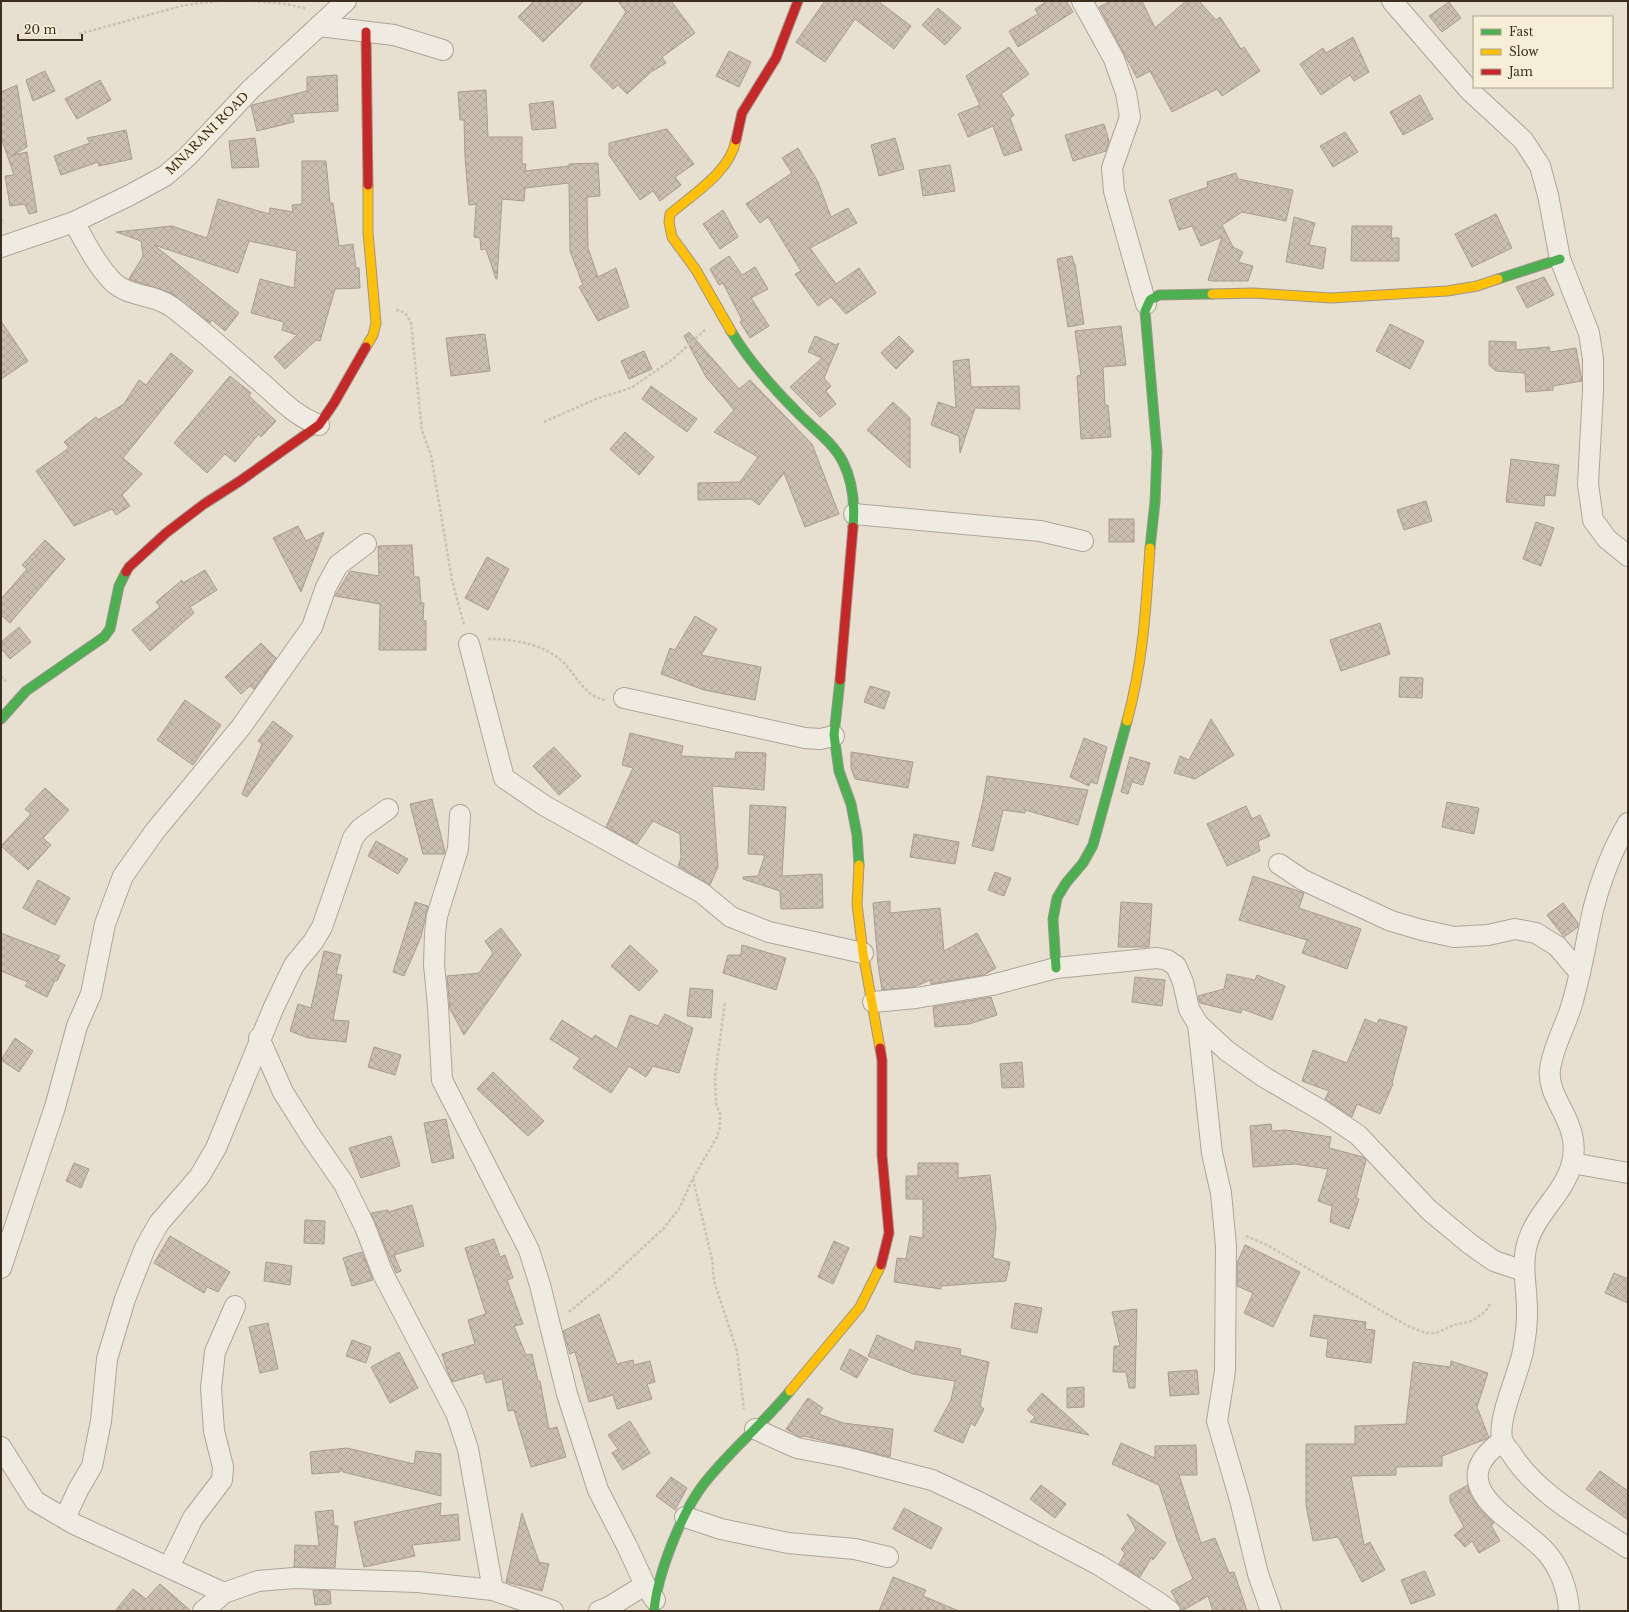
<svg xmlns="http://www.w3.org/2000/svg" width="1629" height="1612" font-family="'Libre Baskerville',serif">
<defs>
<pattern id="building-cross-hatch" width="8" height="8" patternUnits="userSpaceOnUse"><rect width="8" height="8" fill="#cbbfb2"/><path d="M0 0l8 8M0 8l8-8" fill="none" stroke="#afa499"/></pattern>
</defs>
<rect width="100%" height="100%" fill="#e7e0d1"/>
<g fill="url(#building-cross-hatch)" stroke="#a89c90">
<path d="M534 1H584L543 42 518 17Z"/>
<path d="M618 1H671L695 33 662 57 666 63 651 72 627 94 618 85 613 89 590 66 626 12Z"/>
<path d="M825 1H878L911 26 894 49 855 19 825 62 796 42Z"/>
<path d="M1047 1H1066L1073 12 1018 47 1009 31 1038 14 1035 9Z"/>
<path d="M1111 1H1142L1155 28 1186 1H1199L1216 20 1220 17 1241 49 1244 47 1260 71 1222 96 1217 89 1172 112 1150 71 1137 78 1099 7Z"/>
<path d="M1449 2 1461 18 1442 32 1429 16Z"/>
<path d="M938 8 961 28 945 45 922 25Z"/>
<path d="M1353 37 1369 72 1354 81 1350 75 1321 95 1300 64 1323 48 1326 53Z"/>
<path d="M1009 47 1029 74 1001 94 1014 115 1010 118 1022 150 1004 156 993 126 968 137 958 114 980 105 966 76Z"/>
<path d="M729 51 751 62 739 87 716 76Z"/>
<path d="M45 71 55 91 33 101 26 80Z"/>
<path d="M337 75 338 111 292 114 294 122 257 131 251 106 252 105 307 91V77Z"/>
<path d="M100 80 111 100 77 119 65 99Z"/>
<path d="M17 85 27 147 13 155 27 152 37 212 29 214 25 204 10 206 5 176 14 175 1 137V92Z"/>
<path d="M486 90 488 137H522V164H526L525 171 569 166V164L598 163 600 196 587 197 588 248 598 277 616 268 629 307 598 321 579 287 583 285 570 251 569 183 525 188 524 201 502 199 497 279H496L486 249 481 250 480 238 474 237 476 204 469 205 465 157 464 120H460L458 92Z"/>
<path d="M1420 95 1433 119 1403 135 1390 112Z"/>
<path d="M553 101 556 128 532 130 529 104Z"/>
<path d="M1104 124 1109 141 1106 151 1073 161 1065 135Z"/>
<path d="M667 129 694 164 675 177 681 185 660 201 653 191 640 200 609 155V143Z"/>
<path d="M126 130 132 159 99 166 98 162 61 175 54 156 90 143 87 138Z"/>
<path d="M1345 132 1358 152 1333 167 1320 146Z"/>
<path d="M255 138 259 167 232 168 229 141Z"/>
<path d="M895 138 904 169 879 176 871 145Z"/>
<path d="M798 148 818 182 831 217 848 208 857 223 810 248 836 284 859 268 876 293 846 314 831 297 818 306 795 274 801 271 768 217 760 223 746 204 792 173 782 158Z"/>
<path d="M302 161H326L330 203H333L339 246 353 244 356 268H359L360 288 335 289 320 341 316 340 285 369 274 357 297 335 282 330 284 322 251 313 260 279 294 288 297 251 249 241 238 273 154 245 239 313 225 331 212 320 210 323 171 293 129 279 143 256 141 241 116 232 172 226 207 238 218 199 269 214 270 208 293 212 292 205 302 204Z"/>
<path d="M950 165 955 191 923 196 919 170Z"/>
<path d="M1236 173 1238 179 1293 190 1286 221 1242 212 1222 225 1233 247 1243 252 1238 262 1253 266 1248 281H1212L1208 280 1222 237 1201 246 1192 226 1179 230 1169 200 1208 187 1207 182Z"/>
<path d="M723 210 738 237 720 249 703 224Z"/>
<path d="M1496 214 1512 248 1472 267 1455 234Z"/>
<path d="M1294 217 1315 223 1309 245 1326 248 1323 269 1286 262Z"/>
<path d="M1352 226H1392L1391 238H1399V261H1351Z"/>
<path d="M729 256 742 275 755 267 768 289 751 298 769 326 750 338 740 322 742 320 723 283 719 285 710 269Z"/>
<path d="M1072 256 1074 264H1075L1084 324 1068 327 1057 259Z"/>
<path d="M1544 277 1554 295 1527 308 1516 287Z"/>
<path d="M1 321 28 361 1 379Z"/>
<path d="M1390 324 1424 341 1410 369 1376 351Z"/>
<path d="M1121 326 1126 365 1103 367 1105 405H1108L1111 437 1081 439 1077 376 1081 375 1075 331Z"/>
<path d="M689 332 739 389 750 380 812 444 839 514 805 527 784 473 759 505 751 499 698 500V483L740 482 758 457 714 432 734 410 706 377 684 336Z"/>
<path d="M485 334 490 371 451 376 446 338Z"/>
<path d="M815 336 836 345 839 343 824 378 831 386 826 391 836 404 820 417 790 387 822 358 808 352Z"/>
<path d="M899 336 914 351 896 369 881 353Z"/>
<path d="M1489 341 1516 342V350L1549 347 1550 352 1576 348 1582 381 1553 386V390L1526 392 1525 373 1496 371 1489 365Z"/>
<path d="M644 351 652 369 629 379 621 361Z"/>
<path d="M171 353 193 371 123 458 142 474 122 495 130 506 116 515 112 509 74 526 36 471 69 448 64 442 96 417 98 420 124 404 139 380 146 385Z"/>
<path d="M969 359 971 387 1019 386 1020 409 975 408 960 453 959 436 931 425 938 402 956 408 953 361Z"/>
<path d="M230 376 251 393 249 396 276 421 261 437 259 434 235 462 225 454 207 473 174 443Z"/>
<path d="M651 386 697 419 687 432 642 399Z"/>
<path d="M893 402 910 418V468L867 430Z"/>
<path d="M625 432 654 457 639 475 610 449Z"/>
<path d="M1511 459 1559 465 1555 496 1545 495 1544 506 1506 502Z"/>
<path d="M1426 501 1432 521 1404 530 1397 510Z"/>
<rect x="1109" y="519" width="25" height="23"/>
<path d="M1536 522 1554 528 1541 566 1523 559Z"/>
<path d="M298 526 306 541 324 532 301 592 273 538Z"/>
<path d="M45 540 65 559 10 623 1 615V599L27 569 22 565Z"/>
<path d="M412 545 414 577H419L421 603H424L423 620 426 621V650H379L380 604 335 596 350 571 379 576 378 546Z"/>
<path d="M487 557 509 569 488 610 465 598Z"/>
<path d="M205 570 217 590 190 607 194 613 150 651 132 630 160 607 156 602 182 580 183 583Z"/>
<path d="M695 616 717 629 701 655 761 667 755 700 704 690 661 674 670 648 675 650Z"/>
<path d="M1380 623 1390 654 1341 671 1330 640Z"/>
<path d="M19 627 31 642 10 659 1 648V642Z"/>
<path d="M261 643 276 658 254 689 250 686 241 694 225 677Z"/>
<path d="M1400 677 1423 678 1422 698 1399 697Z"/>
<path d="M870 686 890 692 884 709 864 702Z"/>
<path d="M185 700 221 725 193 765 157 740Z"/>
<path d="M1211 719 1234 755 1195 779 1174 773 1180 756 1189 760Z"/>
<path d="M273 721 293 736 247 797 242 794 262 744 258 741Z"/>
<path d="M630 733 683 746 681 756 735 759 736 752 766 753 764 790 712 786 718 867 710 885 678 866 681 858 680 834 653 821 637 844 606 827 633 768 622 765Z"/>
<path d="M1084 738 1107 747 1097 784 1090 782 1089 786 1070 777Z"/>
<path d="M554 747 581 776 559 795 533 766Z"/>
<path d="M851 752 913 762 908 788 855 779 851 768Z"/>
<path d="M1130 757 1150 763 1143 785 1132 782 1128 794 1121 792Z"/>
<path d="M987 776 1088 790 1078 825 1025 810V813L1003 810 993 851 972 846 983 801Z"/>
<path d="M45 788 69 810 43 838 51 845 28 870 1 846 31 814 25 809Z"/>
<path d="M432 799 445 852 444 854H423L410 804Z"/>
<path d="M1447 802 1479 808 1474 834 1442 827Z"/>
<path d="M750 805 786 807 782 876 822 874 823 908 781 909 780 891 743 879V877L758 876 765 855 748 854Z"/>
<path d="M1246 806 1252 819 1260 815 1270 836 1258 841 1260 851 1227 866 1207 824Z"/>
<path d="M914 834 959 842 955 864 910 857Z"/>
<path d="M376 841 408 859 398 874 368 856Z"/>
<path d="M995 872 1011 878 1004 896 988 890Z"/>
<path d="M1253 876 1304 893 1299 908 1361 929 1347 969 1302 953 1307 940 1239 920Z"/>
<path d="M38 880 70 898 55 925 23 908Z"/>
<path d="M890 901V913L940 908 944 951 977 933 996 968 984 975 931 984 930 980 914 987 882 990 878 964 873 903Z"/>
<path d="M415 902 428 906 421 937 404 976 393 972Z"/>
<path d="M1121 902 1152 904 1149 947H1118Z"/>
<path d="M1563 903 1578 923V927L1564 937 1547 915Z"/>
<path d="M501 928 521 955 464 1035 450 1009 447 976 479 973 493 953 485 941Z"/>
<path d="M1 933 60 956 57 961 65 965 57 981 55 980 47 997 25 986 28 982 1 971Z"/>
<path d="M630 945 658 971 639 991 611 966Z"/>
<path d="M742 945 786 958 776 990 723 973 728 955H741Z"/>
<path d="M324 951 341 955 336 974 342 975 333 1020 349 1021 346 1042 308 1038 290 1031 298 1004 311 1008Z"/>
<path d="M1227 974 1255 980 1257 975 1285 986 1272 1020 1242 1009 1241 1013 1200 1003 1198 996 1224 989Z"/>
<path d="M1135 977 1165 980 1162 1006 1132 1002Z"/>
<path d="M690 988 713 990 711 1018 687 1016Z"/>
<path d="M991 997 997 1015 969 1024 935 1027 933 1007Z"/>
<path d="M665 1014 693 1028 679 1073 653 1066 646 1077 629 1066 611 1093 573 1068 580 1058 550 1039 562 1020 592 1039 595 1035 617 1049 630 1015 658 1026Z"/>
<path d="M1365 1019 1377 1024 1379 1019 1407 1027 1392 1083 1393 1084 1380 1114 1357 1104 1352 1117 1325 1099 1329 1091 1302 1081 1313 1050 1347 1063Z"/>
<path d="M15 1038 33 1051 19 1072 1 1060Z"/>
<path d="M374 1047 401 1055 395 1075 368 1067Z"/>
<path d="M1022 1062 1024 1087 1002 1088 1000 1064Z"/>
<path d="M493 1072 544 1121 528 1136 477 1089Z"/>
<path d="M446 1119 454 1158 432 1163 424 1123Z"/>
<path d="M1271 1124 1272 1131 1286 1130 1331 1137 1329 1148 1363 1157 1366 1160 1356 1198 1359 1199 1349 1229 1330 1222 1332 1206 1318 1201 1328 1169 1295 1164 1253 1167 1250 1126Z"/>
<path d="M391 1136 400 1166 361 1178 349 1148Z"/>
<path d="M74 1163 89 1169 81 1188 66 1181Z"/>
<path d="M918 1163H958V1178L990 1175 996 1228 993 1258 1010 1262 1006 1281 941 1286V1289L894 1282 897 1258 906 1259 910 1236 923 1238V1199H906V1176H918Z"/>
<path d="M412 1205 424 1246 394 1255 401 1271 396 1273 371 1213 388 1210V1212Z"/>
<path d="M305 1220 325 1221 324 1244 304 1243Z"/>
<path d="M170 1236 230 1272 218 1292 207 1287 204 1293 154 1263Z"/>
<path d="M494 1239 500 1257 505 1255 513 1278 507 1280 523 1324 514 1326 526 1355 532 1354 538 1381H540L549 1429 557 1427 566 1457 531 1467 514 1410 508 1411 502 1379 486 1383 483 1373 452 1382 447 1370 442 1354 475 1344 468 1320 486 1314 465 1248Z"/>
<path d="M834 1241 849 1248 833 1284 818 1277Z"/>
<path d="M1245 1245 1300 1272 1273 1327 1244 1313 1253 1293 1237 1286V1263Z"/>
<path d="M362 1252 373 1280 352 1286 343 1258Z"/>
<path d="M266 1262 292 1266 290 1285 264 1281Z"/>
<path d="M1614 1273 1628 1279V1303L1605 1293Z"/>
<path d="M1015 1303 1042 1308 1037 1333 1011 1328Z"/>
<path d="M1137 1309 1135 1388H1129L1126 1372H1113L1114 1346H1120L1112 1312Z"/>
<path d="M599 1314 617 1364 633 1360 634 1365 650 1361 655 1382 647 1384 652 1399 617 1409 613 1395 589 1402 575 1352 570 1354 563 1331Z"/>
<path d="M1314 1315 1366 1322 1365 1329 1375 1330 1371 1363 1326 1357 1328 1339 1310 1336Z"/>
<path d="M268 1323 278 1369 260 1373 249 1327Z"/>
<path d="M877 1335 914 1351 916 1341 961 1349 960 1355 989 1362 980 1406 984 1409 975 1426 971 1423 963 1443 934 1431 951 1400 955 1381 913 1374 868 1356Z"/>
<path d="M352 1340 371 1347 366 1363 346 1356Z"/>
<path d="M850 1349 868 1359 857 1378 840 1369Z"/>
<path d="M399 1352 418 1388 390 1403 371 1367Z"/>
<path d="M1451 1361 1488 1373 1477 1407 1489 1438 1442 1456V1466L1396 1467V1475L1351 1476 1364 1545 1370 1542 1385 1570 1362 1582 1338 1537 1313 1541 1306 1505V1444H1355V1426L1406 1424 1413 1362 1450 1367Z"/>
<path d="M1197 1370 1199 1394 1170 1396 1168 1372Z"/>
<path d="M1084 1387V1407L1067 1408V1388Z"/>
<path d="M1042 1393 1089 1435 1030 1422 1035 1417 1027 1410Z"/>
<path d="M808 1398 823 1408 819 1414 843 1423 893 1429 890 1457 804 1436 800 1437 786 1429Z"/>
<path d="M630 1421 650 1453 623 1470 612 1453 618 1449 608 1435Z"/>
<path d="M1121 1443 1155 1458V1446L1196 1445 1197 1475H1179L1201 1543 1215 1538 1229 1573 1234 1572 1247 1611H1213L1208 1596 1182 1611 1171 1591 1193 1579 1177 1540 1159 1485 1112 1464Z"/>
<path d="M347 1448 414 1464 416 1451 441 1454V1496L343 1472 342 1468 340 1472 312 1474 310 1452Z"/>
<path d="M1600 1471 1628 1491V1520L1586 1489Z"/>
<path d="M671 1477 687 1488 675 1510 656 1496Z"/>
<path d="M1041 1485 1066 1504 1055 1518 1030 1499Z"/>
<path d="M1468 1485 1470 1494 1479 1508 1494 1523 1491 1525 1500 1541 1479 1553 1472 1541 1465 1547 1454 1535 1464 1527 1450 1502V1495Z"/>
<path d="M441 1503 440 1516 458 1514 460 1540 412 1545 415 1556 364 1567 354 1522Z"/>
<path d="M904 1508 942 1528 931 1549 893 1529Z"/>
<path d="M333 1510 334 1526H338L335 1568 294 1567 295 1545 319 1546 315 1512Z"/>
<path d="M522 1513 539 1562 549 1564 542 1591 506 1582Z"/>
<path d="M1127 1514 1166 1543 1153 1560 1152 1557 1140 1577 1119 1564 1125 1553 1121 1549 1136 1530Z"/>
<path d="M1425 1571 1435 1595 1411 1604 1401 1580Z"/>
<path d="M893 1577 926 1590 923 1596 959 1611H879Z"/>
<path d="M160 1584 191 1611H115L133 1589 146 1599Z"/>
<path d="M313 1590 330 1591 331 1604 315 1605Z"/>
</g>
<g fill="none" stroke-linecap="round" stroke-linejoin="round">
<defs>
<g id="street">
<path d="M1082 1 1114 59 1126 93 1130 117 1112 168 1114 191 1146 304"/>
<path d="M1392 1 1470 91 1523 140 1540 166 1548 195 1560 259 1589 333 1593 359V391L1588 484 1593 520 1607 539 1628 556"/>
<path d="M319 26 394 35 443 50"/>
<path d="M74 222C85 242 96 264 112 281 129 298 153 293 172 307 201 329 229 354 256 378 278 396 291 414 319 425"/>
<path d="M1 247 74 222 128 196 165 176 187 157 250 90 346 1"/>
<path d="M854 514 1040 531 1083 541"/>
<path d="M469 644 504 778 545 806 702 893 731 917 769 932 863 953"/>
<path d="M624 698 805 738 820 739 834 736"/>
<path d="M460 815 458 849 437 916 435 933 434 965 438 1006 442 1080 529 1250 540 1285 567 1394 598 1490 627 1546 645 1585 655 1600"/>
<path d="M1628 823C1612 850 1601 879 1593 910 1586 942 1581 975 1571 1007 1565 1027 1553 1047 1550 1069 1546 1100 1582 1122 1572 1163 1565 1192 1537 1212 1528 1241 1520 1265 1528 1291 1527 1315 1527 1327 1525 1340 1523 1351 1518 1376 1498 1416 1502 1439 1503 1444 1508 1449 1511 1453 1537 1495 1588 1521 1628 1548"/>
<path d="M1279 864 1303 880 1391 921 1422 930 1454 937 1488 935 1515 929 1536 933 1557 946 1580 973"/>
<path d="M873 1002 916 998 992 985 1056 968 1157 958 1167 960 1176 966 1183 982 1189 1009 1198 1024 1227 1051 1264 1077 1324 1112 1358 1135 1429 1210 1470 1244 1494 1261 1524 1271"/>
<path d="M1198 1024 1212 1153 1221 1193 1226 1246 1225 1371 1217 1421 1240 1500 1258 1574 1271 1611"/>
<path d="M259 1038 283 1092 310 1135 344 1184 365 1227 383 1274 456 1413 468 1449 493 1590"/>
<path d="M1572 1163 1628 1173"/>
<path d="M1 1268 55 1107 77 1026 91 994 105 924 123 876 155 831 241 727 312 627 326 587 338 565 366 544"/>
<path d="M755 1429 797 1448 844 1457 932 1480 979 1502 1099 1565 1158 1602 1170 1611"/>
<path d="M1502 1441C1438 1487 1517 1520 1546 1552 1560 1568 1568 1590 1569 1611"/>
<path d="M1 1447 35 1501 74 1524 224 1593"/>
<path d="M685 1517 721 1529 788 1543 855 1549 888 1557"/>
<path d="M65 1518 78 1490 92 1466 101 1421 107 1359 125 1299 145 1248 159 1223 199 1177 216 1148 273 1009 294 965 313 942 322 927 353 838 360 829 388 809"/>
<path d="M169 1567 193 1518 222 1480 223 1467 214 1431 211 1388 215 1352 235 1306"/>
<path d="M203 1611 224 1593 258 1581 294 1578 418 1582 493 1590 553 1611"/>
<path d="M599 1611 609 1607 645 1585"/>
</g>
<g id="fast">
<path d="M1498 279 1560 259"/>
<path d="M731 331C749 361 771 386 796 411 811 427 833 442 843 462 853 482 855 505 853 527"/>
<path d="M1150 548 1155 502 1157 452 1145 311 1150 300 1159 295 1212 294"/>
<path d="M840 680 834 735 839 771 851 804 857 835 859 865"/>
<path d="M1 719 26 691 104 637 110 629 119 586 126 572"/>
<path d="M1056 968 1053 919 1057 898 1066 883 1083 863 1093 845 1127 721"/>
<path d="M654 1611C657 1575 681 1514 703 1485 728 1452 764 1423 790 1391"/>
</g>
<g id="slow">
<path d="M1212 294 1254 293 1331 298 1447 291 1477 286 1498 279"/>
<path d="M731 331 696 270 672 237 669 222 670 214C693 194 730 172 736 140"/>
<path d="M366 347 373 335 376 323 368 232V185"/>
<path d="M1127 721C1143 663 1146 608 1150 548"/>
<path d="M859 865 857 904 863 953 880 1048"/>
<path d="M790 1391 860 1307 881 1265"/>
</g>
<g id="jam">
<path d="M366 32 368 185"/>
<path d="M736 140 742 113 776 58 798 1"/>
<path d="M126 572 129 567 166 533 204 504 240 481 319 425 334 403 366 347"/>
<path d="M840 680 853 527"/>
<path d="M880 1048 882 1060V1155L889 1233 881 1265"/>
</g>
</defs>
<use href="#street" stroke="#ada599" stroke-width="22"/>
<use href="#fast" stroke="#9c958a" stroke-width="11"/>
<use href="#slow" stroke="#9c958a" stroke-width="11"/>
<use href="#jam" stroke="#9c958a" stroke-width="11"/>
<g stroke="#c8c2b9" stroke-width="2.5" stroke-dasharray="3 2" stroke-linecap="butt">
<path d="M253 1 287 4 307 9"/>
<path d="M79 34 185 5 220 1"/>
<path d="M1 219 4 224"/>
<path d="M396 310C405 311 407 315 411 323L422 431 431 455 452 580 464 625"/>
<path d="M544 422 596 399 631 388 673 359 706 329"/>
<path d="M488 639C515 639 545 644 565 664 578 678 585 696 605 700"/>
<path d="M1 676 6 681"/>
<path d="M693 1179 712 1259 714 1281 737 1351 744 1409"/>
<path d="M1246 1236 1267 1245 1408 1326 1426 1333H1436L1454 1325 1472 1321 1485 1312 1490 1304"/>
<path d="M569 1312 608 1280 664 1228 679 1209 693 1178 717 1137 720 1127V1114L716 1103 715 1077 725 1002"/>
</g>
<use href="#street" stroke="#efebe3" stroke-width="20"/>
<use href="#fast" stroke="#4caf50" stroke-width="9"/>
<use href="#slow" stroke="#ffc107" stroke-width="9"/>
<use href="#jam" stroke="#c62828" stroke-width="9"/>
</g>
<g text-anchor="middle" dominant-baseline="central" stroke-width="4" stroke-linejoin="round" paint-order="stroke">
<g font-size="12" fill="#3d2e20" stroke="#f7eed8">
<text transform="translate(207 133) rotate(-45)">MNARANI ROAD</text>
</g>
</g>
<rect width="1629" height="1612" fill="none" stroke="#3d2e20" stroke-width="4"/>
<rect x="1473" y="16" width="140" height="72" fill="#f7eed8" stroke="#ada18e"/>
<rect x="1481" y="29" width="20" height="6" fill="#4caf50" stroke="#ada18e"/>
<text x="1509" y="36" font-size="12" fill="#3d2e20">Fast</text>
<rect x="1481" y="49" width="20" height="6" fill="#ffc107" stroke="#ada18e"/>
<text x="1509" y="56" font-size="12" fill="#3d2e20">Slow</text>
<rect x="1481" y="69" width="20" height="6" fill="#c62828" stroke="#ada18e"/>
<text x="1509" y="76" font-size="12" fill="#3d2e20">Jam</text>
<path d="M18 34v6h64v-6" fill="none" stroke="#3d2e20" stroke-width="2"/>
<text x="24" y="34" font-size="12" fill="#3d2e20" stroke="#f7eed8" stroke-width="3" paint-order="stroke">20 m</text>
</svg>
